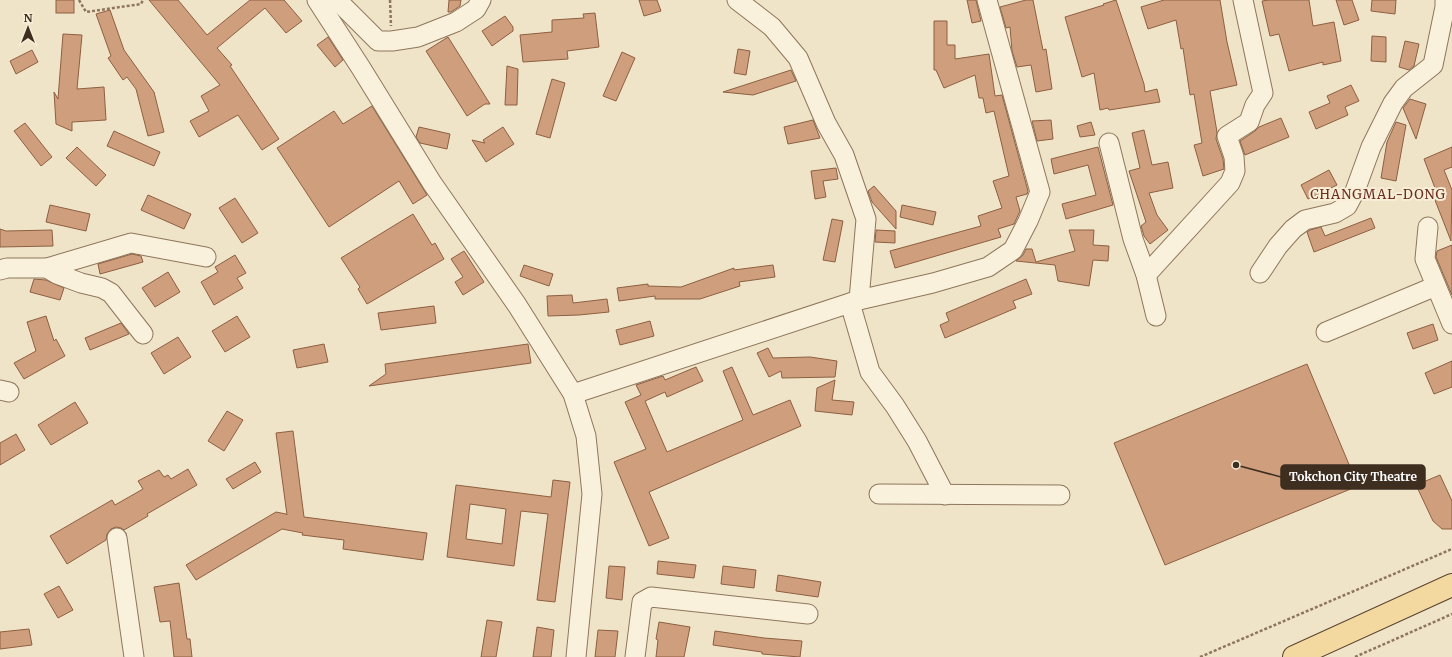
<svg xmlns="http://www.w3.org/2000/svg" width="1452" height="657" font-family="Merriweather,serif">
<rect width="100%" height="100%" fill="#f0e4c8"/>
<g fill="#cf9f7d" stroke="#8d5f41" fill-rule="evenodd">
<rect x="56" y="0" width="18" height="13"/>
<path d="M149 0H178L207 35 250 0H284L302 21 286 33 265 8 217 48 232 65 230 66 279 139 262 150 238 115 199 137 190 121 209 111 201 96 220 85Z"/>
<path d="M449 0H461L460 6 451 12H448Z"/>
<path d="M639 0H657L661 11 644 16Z"/>
<path d="M967 0H976L981 21 972 23Z"/>
<path d="M1026 0H1033L1043 50 1046 49 1052 89 1036 92 1031 65 1017 67 1012 51 1010 27 1006 28 1000 7Z"/>
<path d="M1116 0 1144 84 1145 92 1157 89 1160 102 1109 110 1108 108 1100 110 1094 73 1082 77 1065 17 1104 5 1103 4Z"/>
<path d="M1164 0H1220L1227 42 1237 85 1210 91 1217 132 1216 139 1223 159 1224 169 1203 176 1194 145 1202 143 1194 94 1190 95 1183 48 1181 49 1176 20 1148 29 1141 7Z"/>
<path d="M1269 0H1309L1313 26 1334 22 1341 61 1323 65V62L1289 71 1279 34 1270 36 1262 1Z"/>
<path d="M1336 0H1352L1359 20 1344 25Z"/>
<path d="M1372 0H1396L1395 14 1371 11Z"/>
<path d="M110 10 124 50 154 92 164 132 148 136 136 89 127 77 123 80 108 58 111 56 96 14Z"/>
<path d="M595 13 599 47 567 51 568 59 523 62 520 35 552 32V20L584 18 583 14Z"/>
<path d="M505 16 513 27V31L492 46 482 31Z"/>
<path d="M934 21H947V45H955V59L989 54 995 96 1002 95 1028 191 1027 194 1016 197 1020 211 1014 224 998 229 1001 237 895 268 890 251 981 226 978 216 1002 208 993 181 1009 176 994 111 986 113 983 98H979L975 75 944 88 936 70H934Z"/>
<path d="M63 34 82 35 77 89 104 87 106 120 72 122V131L56 124 54 92 58 99Z"/>
<path d="M1372 36 1386 37V62L1371 61Z"/>
<path d="M328 37 343 60 335 67 317 45Z"/>
<path d="M448 37 490 104H485L467 116 426 51Z"/>
<path d="M1405 41 1419 44 1414 66 1409 70 1399 67Z"/>
<path d="M738 49 750 51 746 75 734 73Z"/>
<path d="M32 50 38 62 16 74 10 61Z"/>
<path d="M622 52 635 58 616 101 603 96Z"/>
<path d="M507 66 518 69 517 105H505Z"/>
<path d="M791 70 796 81 753 95 723 92Z"/>
<path d="M552 79 565 83 550 138 536 134Z"/>
<path d="M1351 85 1359 101 1345 107 1348 115 1316 129 1309 112 1330 103 1327 96Z"/>
<path d="M1410 99 1426 104 1416 139 1403 108Z"/>
<path d="M372 106 427 195 413 204 399 181 329 227 277 148 334 111 343 124Z"/>
<path d="M1281 118 1289 137 1245 155 1240 141 1255 131 1259 127Z"/>
<path d="M813 120 820 138 788 144 784 127Z"/>
<path d="M1051 120 1053 139 1037 141 1032 121Z"/>
<path d="M1091 122 1095 135 1080 137 1077 126Z"/>
<path d="M1396 122 1406 125 1396 181 1381 178 1387 142Z"/>
<path d="M25 123 52 157 41 166 14 131Z"/>
<path d="M419 127 450 134 447 149 420 143 416 137Z"/>
<path d="M503 127 514 144 486 162 472 140 485 143 483 140Z"/>
<path d="M1144 130 1152 165 1168 162 1173 188 1149 193 1157 215 1168 230 1150 244 1144 236 1141 226 1146 222 1129 171 1140 168 1132 133Z"/>
<path d="M114 131 160 152 154 166 107 146Z"/>
<path d="M77 147 106 175 96 186 66 158Z"/>
<path d="M1098 147 1113 205 1066 219 1062 204 1096 195 1088 165 1054 174 1051 159Z"/>
<path d="M1452 147V167L1444 170 1452 190 1451 241 1431 190 1435 188 1424 159Z"/>
<path d="M836 168 838 179 823 181 826 197 815 199 811 171Z"/>
<path d="M1329 170 1337 185 1308 199 1301 185Z"/>
<path d="M874 186 896 211V229L872 202 868 191Z"/>
<path d="M148 195 191 214 184 229 141 210Z"/>
<path d="M235 198 258 233 242 243 219 208Z"/>
<path d="M50 205 90 214 86 231 46 222Z"/>
<path d="M902 205 936 212 933 225 900 217Z"/>
<path d="M413 214 432 245 435 243 444 259 367 304 358 289 360 287 341 258Z"/>
<path d="M1371 218 1375 228 1314 252 1307 232 1310 230 1321 227 1325 236Z"/>
<path d="M832 219 843 221 835 262 823 260Z"/>
<path d="M0 229 6 231 52 230 53 246 0 247Z"/>
<path d="M876 230 895 231V243L875 242Z"/>
<path d="M1069 230H1094L1093 245 1109 246 1108 261 1093 260 1089 286 1058 281 1055 265 1016 261 1023 255 1026 249H1032L1036 262 1075 251Z"/>
<path d="M1452 245V295L1436 257 1437 251Z"/>
<path d="M464 251 484 282 463 295 455 282 463 277 451 259Z"/>
<path d="M132 254 141 256 143 262 100 274 98 264Z"/>
<path d="M235 255 246 273 237 278 243 288 214 305 201 282 218 272 215 267Z"/>
<path d="M524 265 553 274 549 286 520 276Z"/>
<path d="M773 265 775 277 739 282 740 286 700 299H655V296L619 301 617 288 648 284V286L681 287 734 268V270Z"/>
<path d="M168 272 180 292 155 307 142 288Z"/>
<path d="M34 279 46 280 64 288 60 300 30 292Z"/>
<path d="M1026 279 1032 294 1013 301 1016 308 945 338 940 325 949 321 946 313Z"/>
<path d="M572 295 573 303 607 299 609 312 579 315 548 316 547 296Z"/>
<path d="M434 306 436 323 381 330 378 313Z"/>
<path d="M46 316 54 341 56 339 65 356 24 379 14 363 36 351 27 322Z"/>
<path d="M237 316 250 337 225 352 212 331Z"/>
<path d="M650 321 654 336 620 345 616 330Z"/>
<path d="M121 323 129 334 90 350 85 338Z"/>
<path d="M1433 324 1438 340 1413 349 1407 333Z"/>
<path d="M178 337 191 357 164 374 151 353Z"/>
<path d="M324 344 328 362 297 368 293 350Z"/>
<path d="M528 344 531 363 369 386 386 374 385 364Z"/>
<path d="M768 348 773 358 810 357 837 361 835 377 782 378 781 371 769 377 757 353Z"/>
<path d="M1452 361V387L1434 394 1425 373Z"/>
<path d="M1307 364 1358 486 1165 565 1114 443Z"/>
<path d="M696 367 703 381 667 397 665 392 645 401 667 452 743 420 723 371 732 367 753 415 790 400 801 426 649 492 669 538 649 546 614 462 646 449 625 402 641 395 636 385 663 376 665 380Z"/>
<path d="M835 380 832 400 854 402 852 415 815 411 817 388Z"/>
<path d="M75 402 88 423 51 445 38 425Z"/>
<path d="M227 411 243 420 224 451 208 441Z"/>
<path d="M293 431 304 517 427 533 423 560 343 549 344 540 302 535 303 533 282 529 196 580 186 565 276 512 286 514 287 515 276 433Z"/>
<path d="M16 434 25 450 0 465V443Z"/>
<path d="M255 462 261 472 233 489 226 479Z"/>
<path d="M188 469 197 485 147 514 148 516 124 530 121 528 116 527 111 529 107 534 106 540 67 564 50 536 112 500 115 505 143 489 138 481 159 470 164 477 168 475 171 479Z"/>
<path d="M1440 475 1452 501V529H1442L1433 521 1416 485Z"/>
<path d="M553 480 570 482 555 602 537 600 548 514 521 511 514 566 447 557 456 485 551 497ZM470 504 506 509 502 544 466 539Z"/>
<path d="M658 561 696 565 694 578 657 574Z"/>
<path d="M609 566 625 567 622 600 606 598Z"/>
<path d="M723 566 756 570 754 588 721 584Z"/>
<path d="M778 575 821 582 818 597 776 591Z"/>
<path d="M179 583 187 639H190L192 657H174L170 621 160 622 154 587Z"/>
<path d="M59 586 73 610 58 618 44 594Z"/>
<path d="M487 620 502 622 496 657H481Z"/>
<path d="M659 622 690 627 684 657H656L658 640 656 639Z"/>
<path d="M537 627 554 630 551 657H533Z"/>
<path d="M29 629 32 645 0 649V632Z"/>
<path d="M598 630 618 631 615 657H595Z"/>
<path d="M715 631 764 638 802 641 800 657 762 654V652L713 645Z"/>
</g>
<g fill="none" stroke-linecap="round" stroke-linejoin="round">
<defs>
<g id="minor">
<path d="M317 0 361 68 432 183 517 305 573 394 586 436 592 494 576 657"/>
<path d="M334 0 342 5 378 41H392L418 37 456 22 476 9 481 0"/>
<path d="M737 0 772 27 798 58 826 123 844 155 866 219 859 300"/>
<path d="M1109 143 1133 239 1146 275 1156 316"/>
<path d="M1428 227 1425 259 1452 324"/>
<path d="M47 268 57 274 81 283 102 288 111 293 143 334"/>
<path d="M0 270 7 268H47L131 243 206 257"/>
<path d="M1260 273 1278 246 1293 229 1305 220 1335 213 1347 206 1355 191 1371 147 1393 103 1404 88 1433 65 1445 7V0"/>
<path d="M1146 275 1230 183 1235 171 1234 157 1227 136 1249 122 1255 105 1263 93 1243 0"/>
<path d="M850 303 870 372 895 406 917 441 945 495"/>
<path d="M1326 332 1436 286"/>
<path d="M0 390 9 392"/>
<path d="M573 394 859 300 933 283 988 267 1013 250 1028 221 1040 192 987 0"/>
<path d="M879 494 1060 495"/>
<path d="M117 538 134 657"/>
<path d="M635 657 642 602 651 597 808 614"/>
</g>
<path id="major" d="M1294 657 1452 585"/>
</defs>
<use href="#minor" stroke="#8d765c" stroke-width="21"/>
<use href="#major" stroke="#5b4430" stroke-width="24"/>
<g stroke="#8d765c" stroke-width="2.5" stroke-dasharray="3 2" stroke-linecap="butt">
<path d="M79 0 86 12 141 4 143 0"/>
<path d="M390 0 391 26"/>
<path d="M1200 657 1452 549"/>
<path d="M1355 657 1452 614"/>
</g>
<use href="#minor" stroke="#faf1dc" stroke-width="19"/>
<use href="#major" stroke="#f3d9a0" stroke-width="22"/>
</g>
<g text-anchor="middle" dominant-baseline="central" stroke-width="4" stroke-linejoin="round" paint-order="stroke">
<g font-size="13" letter-spacing="1" fill="#6b2e1e" stroke="#f7eed8">
<text x="1378" y="194">CHANGMAL-DONG</text>
</g>
</g>
<path fill="none" stroke="#3d2e20" stroke-width="1.5" d="M1236 465L1281 477"/>
<circle fill="#3d2e20" stroke="#f7eed8" stroke-width="1.5" cx="1236" cy="465" r="4"/>
<rect fill="#3d2e20" stroke="#3d2e20" stroke-width="1.5" x="1281" y="465" width="144" height="24" rx="4"/>
<g font-size="12" text-anchor="middle" font-weight="bold" fill="#fff">
<text x="1353" y="481">Tokchon City Theatre</text>
</g>
<g transform="translate(28 28)" stroke="#f7eed8" stroke-width="3" paint-order="stroke">
<path d="M0-3L7 15L0 10L-7 15Z" fill="#3d2e20"/>
<text y="-6" font-size="11" font-weight="bold" text-anchor="middle" fill="#3d2e20">N</text>
</g>
</svg>
